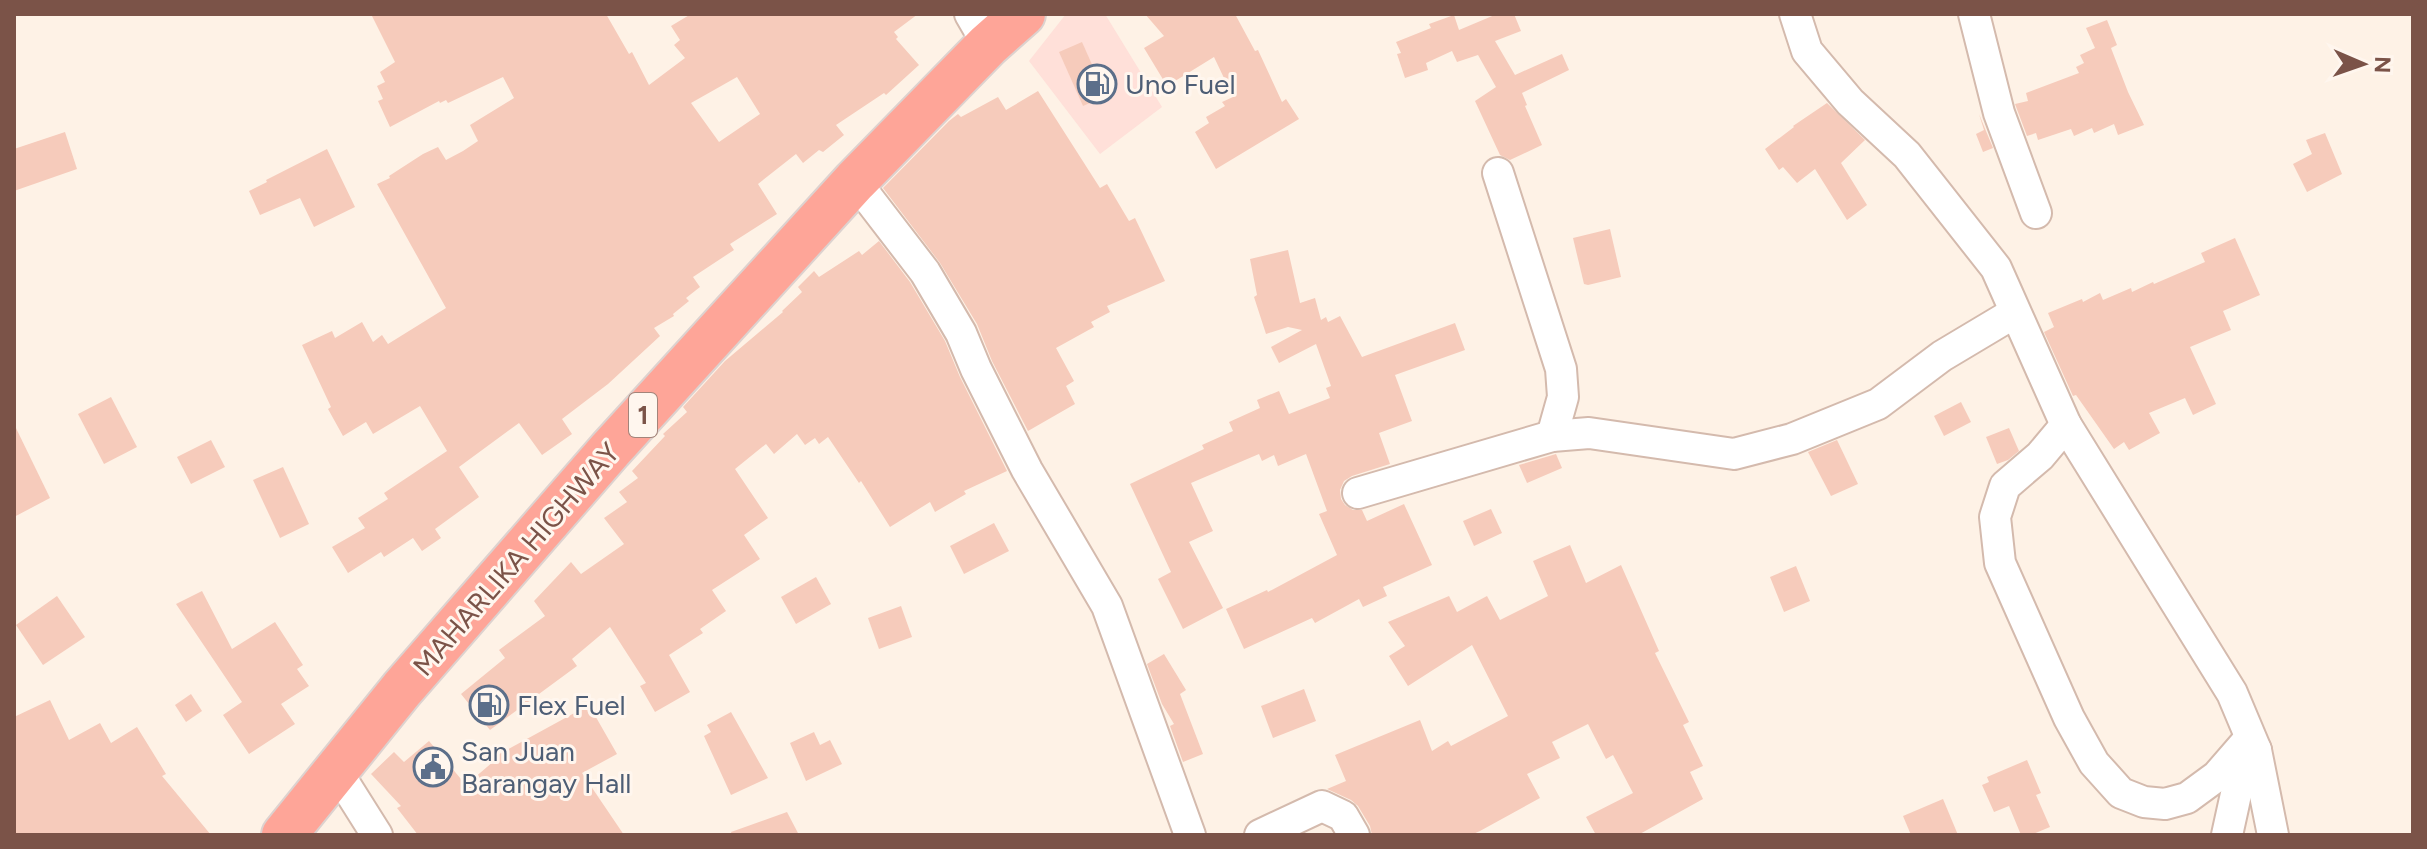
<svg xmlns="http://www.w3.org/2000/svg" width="2427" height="849" font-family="Figtree,sans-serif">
<rect width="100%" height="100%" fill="#fef2e6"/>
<path fill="#ffe0d9" d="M1066 14H1105L1162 107 1100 154 1029 61Z"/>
<g fill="#f6cbbb" fill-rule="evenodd">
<path d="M371 14H606L629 54 632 52 649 85 685 58 674 45 680 40 671 26 691 14H918L894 32 898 37 896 39 919 65 886 95 884 93 836 125 844 135 823 152 819 150 803 163 796 154 758 184 777 214 730 244 734 250 693 277 700 287 686 298 689 301 673 314 674 316 654 328 660 336 608 384 562 419 572 434 542 455 519 423 459 467 479 497 435 529 441 538 422 551 413 538 384 557 381 552 348 573 332 547 365 528 358 518 388 499 384 493 447 451 420 406 373 434 366 422 343 436 328 409 331 407 302 345 332 331 335 338 362 322 373 342 382 335 388 344 446 308 377 184 390 178 389 176 423 154 438 147 446 160 463 151 478 141 470 125 514 98 503 77 448 103 446 100 440 103 439 101 390 127 378 101 383 99 377 86 385 82 380 72 395 62ZM737 77 760 114 719 142 691 103Z"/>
<path d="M1145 14H1235L1255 51 1258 50 1282 102 1286 99 1299 119 1216 169 1195 132 1209 123 1206 117 1225 106 1222 102 1233 97 1214 57 1167 86 1144 48 1164 36Z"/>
<path d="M1497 14H1514L1521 31 1495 41 1515 75 1562 54 1569 70 1522 93 1527 105 1525 106 1542 145 1510 160 1500 155 1475 101 1496 87 1478 55 1457 62 1452 51 1426 63 1428 70 1405 78 1397 54 1401 53 1396 42 1431 28 1429 24 1454 15 1459 30Z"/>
<path d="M2107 20 2117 45 2111 48 2128 92 2144 125 2118 135 2114 124 2094 133 2092 128 2074 136 2071 129 2038 140 2036 133 2027 136 2015 104 2028 101 2026 93 2079 73 2076 67 2084 63 2080 55 2095 48 2086 28Z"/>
<path d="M1082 42 1106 96 1083 106 1059 52Z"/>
<path d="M1038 91 1100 188 1107 184 1129 221 1135 218 1165 281 1107 306 1110 312 1091 322 1094 327 1056 348 1074 381 1066 386 1075 404 1028 431 992 361 977 324 940 263 883 188 949 121 958 114 961 117 998 97 1006 110Z"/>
<path d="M1827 103 1865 140 1841 163 1867 205 1847 220 1815 169 1797 183 1783 167 1779 170 1765 149 1794 127 1793 126Z"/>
<path d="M1979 114 1993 148 1983 152 1976 134 1984 130Z"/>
<path d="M65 132 77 169 14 191V149Z"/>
<path d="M2325 133 2342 174 2307 192 2293 164 2312 154 2306 140Z"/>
<path d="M327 149 355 207 314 227 300 198 260 215 249 191 267 182 266 180Z"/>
<path d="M1610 229 1621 277 1588 285 1584 284 1573 238Z"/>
<path d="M2235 238 2260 295 2223 311 2231 330 2190 347 2216 404 2193 415 2185 398 2149 413 2160 433 2129 450 2124 442 2114 449 2076 395 2073 396 2044 332 2054 327 2048 313 2082 299 2083 302 2100 293 2103 300 2131 288 2132 292 2153 282 2154 284 2205 262 2201 253Z"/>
<path d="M879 241 910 282 945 341 960 377 1007 471 964 491 966 494 935 512 930 502 890 527 861 481 859 483 828 437 819 444 815 438 805 445 797 434 774 454 766 444 735 469 768 518 744 535 760 559 712 590 726 611 700 629 703 633 669 655 690 692 655 712 640 686 646 683 610 627 572 659 577 666 490 730 461 694 505 658 499 650 545 616 534 601 571 562 581 574 624 544 604 518 627 502 619 492 638 478 632 471 665 436 663 434 687 412 683 407 725 361 783 312 782 311 802 292 798 287 814 271 819 277 859 251 862 255Z"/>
<path d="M1288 250 1300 303 1315 298 1321 320 1326 317 1328 322 1340 316 1362 357 1455 323 1465 350 1395 375 1412 421 1379 433 1390 464 1352 476 1344 481 1340 490 1341 499 1345 505 1353 510H1362L1367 521 1404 504 1432 565 1383 587 1387 596 1363 607 1359 599 1315 623 1312 618 1244 649 1226 609 1267 590 1268 592 1337 555 1319 514 1327 511 1306 454 1278 466 1274 455 1262 461 1259 454 1191 483 1213 531 1189 542 1223 608 1183 629 1158 579 1171 572 1130 484 1204 449 1202 445 1233 431 1229 422 1260 408 1257 400 1279 391 1289 414 1330 398 1326 388 1331 386 1316 344 1279 363 1271 347 1302 330 1288 327 1266 334 1254 297 1257 295 1250 259Z"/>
<path d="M111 397 137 447 104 464 78 414Z"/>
<path d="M1961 402 1971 422 1944 436 1934 416Z"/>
<path d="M14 424 50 498 14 517Z"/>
<path d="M2009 428 2019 451 2008 460 1997 464 1986 437Z"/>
<path d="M211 440 225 467 191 484 177 457Z"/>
<path d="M1837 440 1858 484 1831 496 1808 452Z"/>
<path d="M1556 454 1562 468 1527 483 1519 465Z"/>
<path d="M283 467 309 524 280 538 253 480Z"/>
<path d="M1491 509 1502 533 1474 546 1463 521Z"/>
<path d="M994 523 1009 551 964 574 950 546Z"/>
<path d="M1570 545 1586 583 1621 565 1659 651 1655 653 1689 722 1683 725 1703 766 1690 772 1703 799 1638 835H1596L1586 817 1633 793 1613 755 1606 759 1588 724 1552 742 1560 758 1527 774 1540 798 1480 831 1471 835H1372L1370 826 1358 806 1351 800 1327 789 1346 781 1335 755 1420 720 1432 751 1448 741 1451 746 1508 716 1472 645 1408 686 1389 656 1405 646 1388 622 1449 596 1457 612 1487 596 1500 620 1548 596 1533 561Z"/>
<path d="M1796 566 1810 601 1784 612 1770 577Z"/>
<path d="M816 577 831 604 796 624 781 597Z"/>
<path d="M202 591 232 649 275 622 303 665 297 669 309 686 281 704 295 724 249 754 223 715 242 702 176 604Z"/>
<path d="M57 596 85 637 43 665 16 625Z"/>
<path d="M901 606 912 637 879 649 868 618Z"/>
<path d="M1164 654 1186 690 1180 694 1203 754 1183 762 1170 726 1174 724 1162 704 1147 664Z"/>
<path d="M1304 689 1316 721 1273 738 1261 706Z"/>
<path d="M191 694 202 711 186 722 175 705Z"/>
<path d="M50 700 69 740 100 723 111 743 137 727 166 774 162 776 211 835H14V717Z"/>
<path d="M589 705 617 754 582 773 624 835H418L397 808 401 806 371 774 394 752 404 762 429 741 466 785 494 761 492 758Z"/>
<path d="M731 712 768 778 731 795 704 736 711 732 707 725Z"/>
<path d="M814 732 820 745 830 740 842 764 806 781 790 743Z"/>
<path d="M2027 760 2041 793 2036 795 2050 827 2031 835H2021L2009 806 1994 812 1982 785 1989 782 1987 777Z"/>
<path d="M1943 799 1958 835H1911L1903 816Z"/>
<path d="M787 812 799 835H732L731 832Z"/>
</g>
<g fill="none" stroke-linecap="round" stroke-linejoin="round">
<defs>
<g id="minor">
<path d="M970 14 988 45"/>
<path d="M1795 14 1807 51 1850 102 1907 155 1996 268 2066 425 2232 693 2256 750 2236 794 2227 835"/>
<path d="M1974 14 1999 113 2036 213"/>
<path d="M1498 173 1561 369 1563 397 1552 436"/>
<path d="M855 181 925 272 961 333 976 369 1027 470 1107 606 1190 835"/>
<path d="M2066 425 2040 456 2005 486 1995 517 2000 563 2069 718 2094 763 2121 793 2144 802 2165 804 2187 798 2217 776 2250 738"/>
<path d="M1358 493 1552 436 1589 433 1734 454 1792 439 1878 404 1942 356 2014 313"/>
<path d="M2256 750 2273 835"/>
<path d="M336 770 377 835"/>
<path d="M1260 835 1322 806 1343 816 1354 835"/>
</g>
<path id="highway" d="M284 835 402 689 610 450 855 181 988 45 1023 14"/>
</defs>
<use href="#minor" stroke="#d4baad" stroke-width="34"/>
<use href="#highway" stroke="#ddd2cf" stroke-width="48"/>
<use href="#minor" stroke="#fff" stroke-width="30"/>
<use href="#highway" stroke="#fea598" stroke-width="44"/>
</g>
<defs>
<symbol id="fuel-ring" viewBox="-11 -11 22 22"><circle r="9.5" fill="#fff6ee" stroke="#5c6f8a" stroke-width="1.5"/><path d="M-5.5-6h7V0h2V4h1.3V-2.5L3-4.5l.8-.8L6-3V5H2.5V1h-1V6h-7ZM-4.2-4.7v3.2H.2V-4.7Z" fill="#5c6f8a"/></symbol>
<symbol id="civic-ring" viewBox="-11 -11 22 22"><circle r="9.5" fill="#fff6ee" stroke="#5c6f8a" stroke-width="1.5"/><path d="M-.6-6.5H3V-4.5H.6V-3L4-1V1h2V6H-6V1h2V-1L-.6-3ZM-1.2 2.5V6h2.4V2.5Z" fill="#5c6f8a"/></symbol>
</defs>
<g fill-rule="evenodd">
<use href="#fuel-ring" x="1075" y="62" width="44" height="44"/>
<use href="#fuel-ring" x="467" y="683" width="44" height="44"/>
<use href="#civic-ring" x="411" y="745" width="44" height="44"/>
</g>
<g text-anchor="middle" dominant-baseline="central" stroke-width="6" stroke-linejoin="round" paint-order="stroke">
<rect fill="#fff6ee" stroke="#a3847a" stroke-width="2" x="629" y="393" width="28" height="44" rx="6"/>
<g font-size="26" font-weight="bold" fill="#7b5348">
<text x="643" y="415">1</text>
</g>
<g font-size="28" fill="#4e5e75" stroke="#fff6ee" text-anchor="start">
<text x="1125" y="84">Uno Fuel</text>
<text x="517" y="705">Flex Fuel</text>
<text x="461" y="751">San Juan<tspan x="461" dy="32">Barangay Hall</tspan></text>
</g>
<g font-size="28" fill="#7b5348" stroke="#fff6ee">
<text transform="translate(516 559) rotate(-49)">MAHARLIKA HIGHWAY</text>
</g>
</g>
<rect width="2427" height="849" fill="none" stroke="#7b5348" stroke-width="32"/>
<g transform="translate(2363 64) rotate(92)" stroke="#fff6ee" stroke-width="6" paint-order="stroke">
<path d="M0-6L14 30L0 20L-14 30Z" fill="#7b5348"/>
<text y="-12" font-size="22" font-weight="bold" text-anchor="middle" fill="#7b5348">N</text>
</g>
</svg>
